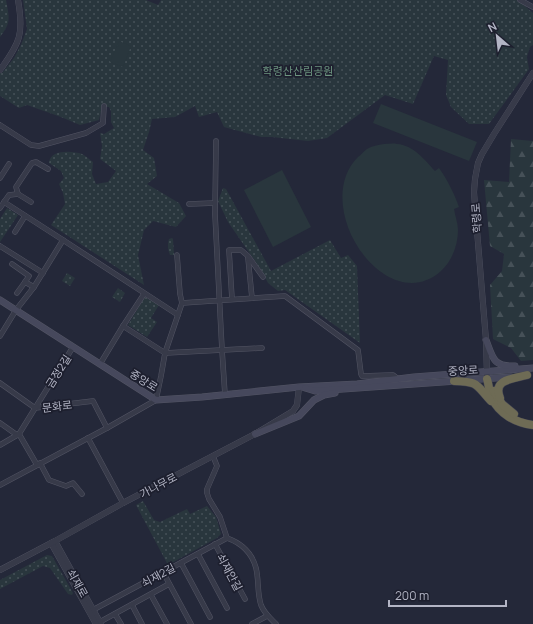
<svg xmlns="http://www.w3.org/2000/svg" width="533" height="624" font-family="Manrope,'Noto Sans KR',sans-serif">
<defs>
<pattern id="grass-dots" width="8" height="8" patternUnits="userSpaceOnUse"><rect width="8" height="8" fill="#29363d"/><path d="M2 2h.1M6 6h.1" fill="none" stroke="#465158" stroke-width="1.8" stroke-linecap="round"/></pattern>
<pattern id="forest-firs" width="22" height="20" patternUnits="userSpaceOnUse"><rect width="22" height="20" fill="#29363d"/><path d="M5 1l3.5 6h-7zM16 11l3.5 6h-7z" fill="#465158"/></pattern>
</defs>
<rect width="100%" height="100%" fill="#242839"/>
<g fill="url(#grass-dots)">
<path d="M0 0H6C9 17 12 22 0 37Z"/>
<path d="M23 0H146L158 5 161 0H516L519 1 533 13V45L530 47 527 57 529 69 489 124H469L451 107 446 95 448 60 434 56 413 104 385 95 327 138 308 141 272 137H261L224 127 217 112 199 117 195 106 175 117 152 119 149 132 143 150 154 158 157 176 147 184 179 203 186 216 176 227 153 221 144 230 138 255 144 285 51 225 65 204 63 193 59 184 64 178 61 171 49 163C50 149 73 151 82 154 86 156 90 160 93 162L92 174 96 184 108 182 116 171 100 159 102 146 100 133 104 134 114 128 111 122V111L109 107H102L99 120 80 125 61 117 27 105 19 108 0 96V72L2 73 14 58 21 45 27 29Z"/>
<path d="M223 188 226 189 271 271 330 240 341 258 348 255 357 266 360 343 285 290 278 291 268 283 262 271 228 222 218 201Z"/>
<path d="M7 208 18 215 0 242V219Z"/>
<path d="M172 238 173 239 174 255H170C168 250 167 245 169 239Z"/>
<path d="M67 273 75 278 70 286 62 281Z"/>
<path d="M118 288 125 293 120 302 112 297Z"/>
<path d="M145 297 159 305 151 318 157 322 147 337 128 325Z"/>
<path d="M143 501 154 520 160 522 187 509 190 514 207 506 216 517 221 534 217 538 168 565 136 505Z"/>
<path d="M47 555 52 556 73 593 72 595 68 594 50 568 43 566 0 589V580Z"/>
</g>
<path fill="url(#forest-firs)" d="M511 139 533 141V360L521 361 511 348 493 339 490 285 502 271 504 254 490 246 484 180 509 182Z"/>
<g fill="#29363d">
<path d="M119 41 131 46 123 67 110 62Z"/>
<path d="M381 104 477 142 469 161 373 123Z"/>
<path d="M384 144C388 144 393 143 397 144 413 145 425 160 435 171L439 168C448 181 454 193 459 207L454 209C455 216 458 223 458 230 458 245 452 261 441 271 386 320 309 206 358 157 361 155 364 151 367 149 372 146 378 145 384 144Z"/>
<path d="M282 170 311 227 273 247 244 190Z"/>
</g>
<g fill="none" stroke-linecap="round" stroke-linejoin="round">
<defs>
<g id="minor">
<path d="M520 0 533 7"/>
<path d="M0 125 31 145 39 146 86 133 103 123 104 106"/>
<path d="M0 178 9 164"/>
<path d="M18 194 16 187 32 163 36 162 48 169"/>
<path d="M4 202 63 240"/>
<path d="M189 204 215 203"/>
<path d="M0 208 9 195 18 194 31 202"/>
<path d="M15 232 25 216"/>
<path d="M0 246 43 273"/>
<path d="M248 258 252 298"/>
<path d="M12 264 29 276 25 282"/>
<path d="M17 293 25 282 34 287"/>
<path d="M232 299 229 250H241L248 256 263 277"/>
<path d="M182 303 285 296 358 350 361 374 362 376 393 375 398 379"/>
<path d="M123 326 144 294"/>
<path d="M0 336 16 310 34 287 63 240 178 315"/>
<path d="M100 364 123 326 165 353 222 350 215 214 216 141"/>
<path d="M0 383 35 408 93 401 107 428"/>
<path d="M225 395 222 350 262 348"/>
<path d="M0 423 17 435"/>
<path d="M19 434 37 465"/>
<path d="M88 438 123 503"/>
<path d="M0 445 19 434 73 347"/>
<path d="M213 456 217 466 207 489V493L209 499 220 517 227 538C241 543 252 553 256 568 259 580 257 593 261 605 264 613 270 618 276 624"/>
<path d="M40 463 49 480 66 486 73 483 82 494"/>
<path d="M0 485 107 428 156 400 161 376 165 353 182 303 180 294 177 255"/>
<path d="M215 544 245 599"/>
<path d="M198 554 227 608"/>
<path d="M181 563 210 617"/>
<path d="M163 572 191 624"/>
<path d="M151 595 167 624"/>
<path d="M132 605 142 624"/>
<path d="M91 611 227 538"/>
<path d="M115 614 121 624"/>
<path d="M98 623 169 584"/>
<path d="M252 624 267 616"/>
</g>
<g id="tertiary">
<path d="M0 70C20 43 24 34 18 0"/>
<path d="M487 376 486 340 475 206 474 192 475 179 478 163 482 154 494 134 533 73"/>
<path d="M55 541 101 624"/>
<path d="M51 543 96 624"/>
<path d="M0 570 55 541 123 503 255 434 293 411 297 405 299 387"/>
</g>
<g id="secondary">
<path d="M0 300 156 400 202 397 299 387 357 384 414 377 533 368"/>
<path d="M486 340C493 358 493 367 515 366"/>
<path d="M468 380 511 377"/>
<path d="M305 388 315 391 457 381"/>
<path d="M255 434 299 416 314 400 324 395 335 393"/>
</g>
<g id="motorway">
<path d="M487 379C489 385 489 392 492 398 499 414 516 423 533 425"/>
<path d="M454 381C480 382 475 384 491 401"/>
<path d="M494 391 502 404 514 414"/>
<path d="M500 398C492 379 513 379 527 375"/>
</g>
</defs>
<use href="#minor" stroke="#535564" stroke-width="5.5"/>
<use href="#tertiary" stroke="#535564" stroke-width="6"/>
<use href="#secondary" stroke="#535564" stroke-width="7"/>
<use href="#motorway" stroke="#404251" stroke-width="9"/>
<use href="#minor" stroke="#373a49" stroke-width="4.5"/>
<use href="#tertiary" stroke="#373a49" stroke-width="5.5"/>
<use href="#secondary" stroke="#46485c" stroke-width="6"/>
<use href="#motorway" stroke="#6e6b55" stroke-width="8"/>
</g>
<g text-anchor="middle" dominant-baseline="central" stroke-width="3.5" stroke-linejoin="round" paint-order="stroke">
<g font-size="11" fill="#6c947f" stroke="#1d1f2e">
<text x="298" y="70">학령산산림공원</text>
</g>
<g font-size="11" fill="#b3b5c5" stroke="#1d1f2e">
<text transform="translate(476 218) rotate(-94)">학령로</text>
<text transform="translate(463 370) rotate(-3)">중앙로</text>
<text transform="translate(58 371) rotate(-58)">금정2길</text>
<text transform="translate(144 380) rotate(32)">중앙로</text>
<text transform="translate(57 406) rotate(-7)">문화로</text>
<text transform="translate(158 485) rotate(-28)">가나무로</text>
<text transform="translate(230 572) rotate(62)">쇠재안길</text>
<text transform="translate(158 575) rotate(-28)">쇠재2길</text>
<text transform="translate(78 583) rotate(61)">쇠재로</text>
</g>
</g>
<g transform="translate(497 36) rotate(332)" stroke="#1d1f2e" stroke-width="3" paint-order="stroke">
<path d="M0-3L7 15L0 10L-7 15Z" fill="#b3b5c5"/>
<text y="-6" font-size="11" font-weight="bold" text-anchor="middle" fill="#b3b5c5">N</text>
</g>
<path d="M389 600v6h117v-6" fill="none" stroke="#b3b5c5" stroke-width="2"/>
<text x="395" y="600" font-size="12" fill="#b3b5c5" stroke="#1d1f2e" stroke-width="3" paint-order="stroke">200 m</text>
</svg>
